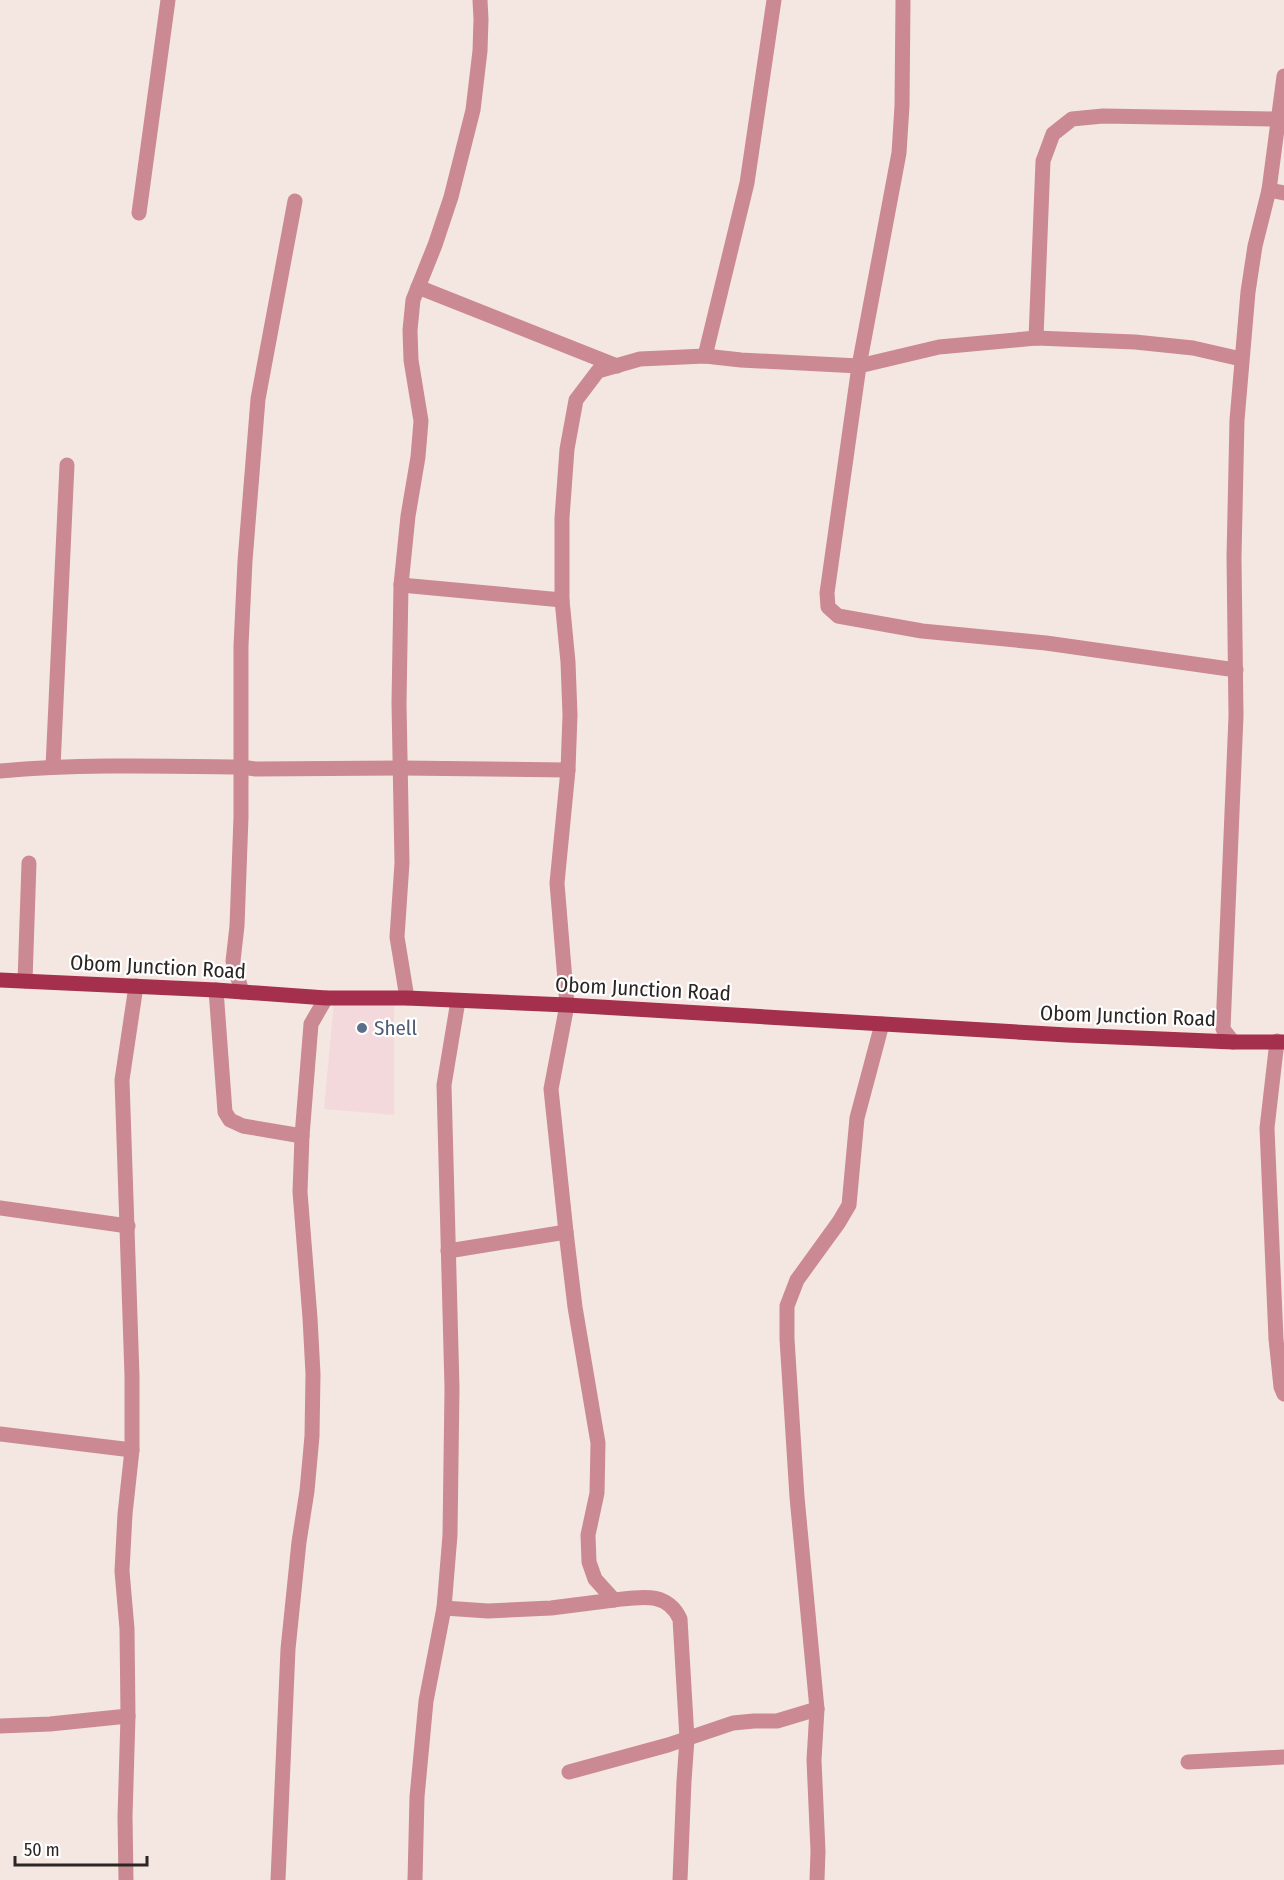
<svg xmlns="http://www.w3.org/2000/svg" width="1284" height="1880" font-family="'Fira Sans Condensed',sans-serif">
<rect width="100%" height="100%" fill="#f4e7e2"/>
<path fill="#f3d9dc" d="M334 1001 394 1002V1115L324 1109Z"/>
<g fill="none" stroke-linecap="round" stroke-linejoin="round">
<g stroke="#cb8a93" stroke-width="15">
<path d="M903 0 902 106 899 153 859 366 827 593 828 607 838 616 922 631 1046 643 1236 670"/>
<path d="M1269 190 1284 193"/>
<path d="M139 213 168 0"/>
<path d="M418 287 617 366"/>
<path d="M1036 338 1043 161 1053 134 1072 119 1103 116 1277 119"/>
<path d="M705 356 747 183 774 0"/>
<path d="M401 585 562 600"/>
<path d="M53 767 67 465"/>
<path d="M0 771C80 764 160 766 241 767L256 769 401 768 568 770"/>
<path d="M25 981 29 863"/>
<path d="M216 990 225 1112 230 1120 243 1126 302 1136"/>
<path d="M242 992 233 961 237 926 241 817V646L245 561 258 399 295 201"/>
<path d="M407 998 397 937 402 863 399 703 401 585 408 516 418 457 421 421 411 360 410 330 413 300 435 245 451 197 473 110 480 51 481 19 480 0"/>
<path d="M1277 1041 1267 1128 1276 1339 1281 1387 1284 1394"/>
<path d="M1233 1042 1223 1029 1236 716 1234 557 1237 420 1248 292 1255 246 1269 190 1284 76"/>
<path d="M0 1208 128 1226"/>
<path d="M448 1251 566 1232"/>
<path d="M0 1434 132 1450"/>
<path d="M444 1608 488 1611 551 1608 614 1600"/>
<path d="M0 1726 50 1724 128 1716"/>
<path d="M1188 1762 1284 1757"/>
<path d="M569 1772 668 1745 733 1723 754 1721H777L817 1709"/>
<path d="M126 1880 125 1817 128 1716 127 1629 122 1571 125 1514 132 1450V1376L122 1080 136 986"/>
<path d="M278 1880 288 1649 299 1542 307 1491 312 1436 313 1374 310 1318 300 1192 302 1136 311 1024 326 998"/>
<path d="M415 1880 417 1797 426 1701 444 1608 450 1535 452 1388 444 1085 458 1001"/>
<path d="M680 1880 684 1781 687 1739 680 1619C667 1591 641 1597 614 1600L595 1579 589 1562 588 1535 597 1493 598 1443 575 1307 566 1232 551 1089 567 1005 557 883 568 770 570 715 568 662 562 600V518L567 449 576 400 598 371 640 359 705 356 741 360 859 366 939 347 1036 338 1135 342 1193 348 1241 359"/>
<path d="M817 1880 818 1851 814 1760 817 1709 797 1497 787 1339V1306L797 1280 839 1222 849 1205 857 1118 882 1024"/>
</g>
<path stroke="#a4304d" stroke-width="15" d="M0 980 216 990 326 998H407L567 1005 1067 1035 1233 1042H1284"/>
</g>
<circle fill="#5c6f8a" stroke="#fff" stroke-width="2" cx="362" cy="1028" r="6"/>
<g text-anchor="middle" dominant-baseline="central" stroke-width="4.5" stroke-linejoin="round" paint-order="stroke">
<g font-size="21" fill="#2b2624" stroke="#fff">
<text transform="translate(158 967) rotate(3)">Obom Junction Road</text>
<text transform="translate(643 989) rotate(3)">Obom Junction Road</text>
<text transform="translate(1128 1016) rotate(2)">Obom Junction Road</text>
</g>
<g font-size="21" fill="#4e5e75" stroke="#fff" text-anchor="start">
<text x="374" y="1028">Shell</text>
</g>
</g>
<path d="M15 1856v9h132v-9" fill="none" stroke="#2b2624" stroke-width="3"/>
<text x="24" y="1856" font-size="18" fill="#2b2624" stroke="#ffffff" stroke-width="4.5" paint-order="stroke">50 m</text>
</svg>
